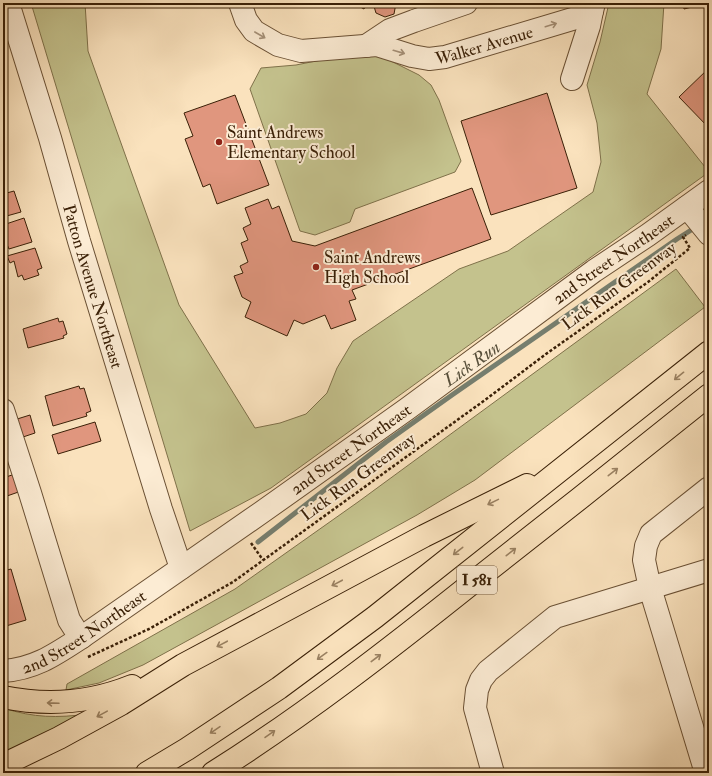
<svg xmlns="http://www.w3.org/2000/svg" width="712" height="776" font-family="'IM FELL Double Pica',serif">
<rect width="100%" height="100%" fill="#fae2bd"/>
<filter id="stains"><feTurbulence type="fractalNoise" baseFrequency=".005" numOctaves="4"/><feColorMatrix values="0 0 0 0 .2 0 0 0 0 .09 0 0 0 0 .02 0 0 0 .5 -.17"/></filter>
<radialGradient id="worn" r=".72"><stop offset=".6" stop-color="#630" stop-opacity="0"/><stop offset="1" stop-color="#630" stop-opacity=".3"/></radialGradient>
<g fill="#c4c28d" stroke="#7f714a">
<path d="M31 3H85L88 51 179 305 255 428 280 423 306 414 327 393 337 368 353 341 459 269 508 251 593 192 601 162 597 123 587 85 600 42 609 3H664L661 49 647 94 709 172 271 488 190 531Z"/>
<path d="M361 52 381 56 419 75 431 85 439 100 461 161 455 172 355 209 350 222 315 235 300 231 250 89 261 68 296 65Z"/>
<path d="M676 269 705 307 475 480 417 515 143 665 99 683 66 690 67 684 235 589 358 502Z"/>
<path d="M3 708C35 718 56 718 89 714L3 757Z"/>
</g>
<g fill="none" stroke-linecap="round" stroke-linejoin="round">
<path stroke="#767e6e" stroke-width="5" d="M258 542 386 442 452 395 677 239 696 227"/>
</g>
<g fill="#e0967e" stroke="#3a2007">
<path d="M348 3H367L364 9 355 4 349 6Z"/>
<path d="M373 3H396L394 14 385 17 376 13Z"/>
<path d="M683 3H709V23L704 4 684 9Z"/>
<path d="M709 68V128L679 97Z"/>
<path d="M547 93 577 188 491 215 461 121Z"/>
<path d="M235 95 269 185 217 204 210 184 203 187 185 139 193 136 184 113Z"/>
<path d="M472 188 491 239 352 290 356 299 349 301 356 320 331 329 325 315 303 324 294 320 287 336 245 317 251 302 242 297 234 276 243 273 240 266 248 262 241 243 248 240 243 228 251 224 245 208 268 199 272 209 279 206 292 241 315 246Z"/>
<path d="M14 191 21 212 3 217V194Z"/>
<path d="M24 218 32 242 9 249 6 242 3 243V225Z"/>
<path d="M35 248 42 268 37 270 39 275 24 280 22 275 18 277 14 261 10 263 7 256Z"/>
<path d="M58 318 59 322 63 321 67 334 63 336 64 338 28 348 23 329Z"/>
<path d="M79 386 80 389 84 388 91 411 86 413 87 416 53 426 45 396Z"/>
<path d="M30 415 35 433 20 438 14 420Z"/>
<path d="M95 422 101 441 58 454 52 435Z"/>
<path d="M21 472 27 489 7 496 3 478Z"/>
<path d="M11 569 26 620 6 626 3 615V571Z"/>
</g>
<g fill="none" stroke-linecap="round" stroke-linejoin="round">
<defs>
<g id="minor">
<path id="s1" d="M8 3 50 138 79 241 161 509 181 568"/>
<path id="s2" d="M240 3 246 20 254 31 278 45 301 51 377 45 412 56 429 59 445 57 579 17 592 11 594 3"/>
<path d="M366 46 390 30 414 21 466 3"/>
<path d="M572 79 589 26 592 11"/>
<path d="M687 207 709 234"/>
<path d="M3 410 30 493 69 620 76 631 82 637"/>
<path id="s3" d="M3 671C35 669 56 654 82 637L262 512 407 409 594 271 648 235 709 191"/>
<path d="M493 773 475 708 477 690 481 680 488 671 555 617 709 570"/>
<path d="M706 773 650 588 644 560 646 546 651 534 709 488"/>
</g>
<g id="highway">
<path d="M3 697C47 706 90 703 132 686"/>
<path d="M3 765 59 738 121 704 183 665 424 536 527 485"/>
<path d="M147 773 187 749 279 688 375 617 709 352"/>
<path d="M213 773C305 715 391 648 476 580 554 519 632 457 709 395"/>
</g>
</defs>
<use href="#minor" stroke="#6a5034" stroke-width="24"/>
<use href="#highway" stroke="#3a2007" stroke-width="24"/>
<g stroke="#3a2007" stroke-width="2.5" stroke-dasharray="3 2" stroke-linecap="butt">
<path d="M251 543 263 560"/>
<path d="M88 657 149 629 233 582 485 400 546 354 648 282 690 248 683 237 686 235"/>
</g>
<use href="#minor" stroke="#fcecd4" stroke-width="22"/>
<use href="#highway" stroke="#fae2bd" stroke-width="22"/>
</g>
<defs><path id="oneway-shaft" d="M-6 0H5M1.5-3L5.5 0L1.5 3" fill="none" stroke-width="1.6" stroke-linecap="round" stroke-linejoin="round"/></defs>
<g stroke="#a59078">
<use href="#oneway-shaft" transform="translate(551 25) rotate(-17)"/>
<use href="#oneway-shaft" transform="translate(260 35) rotate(30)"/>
<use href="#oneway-shaft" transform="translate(399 52) rotate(16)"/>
</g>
<g stroke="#9a8162">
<use href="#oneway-shaft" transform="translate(679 376) rotate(141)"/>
<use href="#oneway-shaft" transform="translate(613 472) rotate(-38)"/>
<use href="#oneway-shaft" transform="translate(493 502) rotate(154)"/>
<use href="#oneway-shaft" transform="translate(458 551) rotate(142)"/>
<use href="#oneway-shaft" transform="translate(511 552) rotate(-38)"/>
<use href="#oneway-shaft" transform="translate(337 583) rotate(152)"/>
<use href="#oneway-shaft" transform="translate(222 644) rotate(152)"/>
<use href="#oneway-shaft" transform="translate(322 656) rotate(144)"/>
<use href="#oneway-shaft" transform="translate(376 658) rotate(-37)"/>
<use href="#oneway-shaft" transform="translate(53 703) rotate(-178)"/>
<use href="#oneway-shaft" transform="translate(102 714) rotate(151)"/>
<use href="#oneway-shaft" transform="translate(215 730) rotate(146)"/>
<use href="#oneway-shaft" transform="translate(270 734) rotate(-35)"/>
</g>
<g fill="#8f2418" stroke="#fcecd4" stroke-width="1.5">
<circle cx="219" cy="142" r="4"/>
<circle cx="316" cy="267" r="4"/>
</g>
<g text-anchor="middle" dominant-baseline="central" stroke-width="4" stroke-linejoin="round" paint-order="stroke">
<rect fill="#fcecd4" stroke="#745d44" stroke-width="1" x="457" y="566" width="40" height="28" rx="3"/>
<g font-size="16" font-weight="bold" fill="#3a2007">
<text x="477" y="580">I 581</text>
</g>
<g font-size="17" fill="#3a2007" stroke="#fcecd4">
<text stroke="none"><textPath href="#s2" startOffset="270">Walker Avenue</textPath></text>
<text stroke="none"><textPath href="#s3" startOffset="739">2nd Street Northeast</textPath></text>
<text stroke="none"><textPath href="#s1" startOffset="296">Patton Avenue Northeast</textPath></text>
<text transform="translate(619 286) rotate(-36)">Lick Run Greenway</text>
<text stroke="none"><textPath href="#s3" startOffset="415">2nd Street Northeast</textPath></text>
<text transform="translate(358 477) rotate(-36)">Lick Run Greenway</text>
<text stroke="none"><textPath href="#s3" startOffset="91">2nd Street Northeast</textPath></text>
</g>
<g font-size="17" fill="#3a2007" stroke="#fcecd4" text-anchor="start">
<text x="227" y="132">Saint Andrews<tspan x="227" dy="20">Elementary School</tspan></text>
<text x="324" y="257">Saint Andrews<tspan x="324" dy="20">High School</tspan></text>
</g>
<g font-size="18" font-style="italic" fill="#584f3a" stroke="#fcecd4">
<text transform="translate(472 364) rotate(-35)">Lick Run</text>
</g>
</g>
<rect width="712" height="776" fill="none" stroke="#fae2bd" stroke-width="16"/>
<rect x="4" y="4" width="704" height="768" fill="none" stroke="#3a2007" stroke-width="2"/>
<rect x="8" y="8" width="696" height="760" fill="none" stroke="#3a2007"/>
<rect width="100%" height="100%" filter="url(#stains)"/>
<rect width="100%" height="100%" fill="url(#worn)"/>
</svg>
